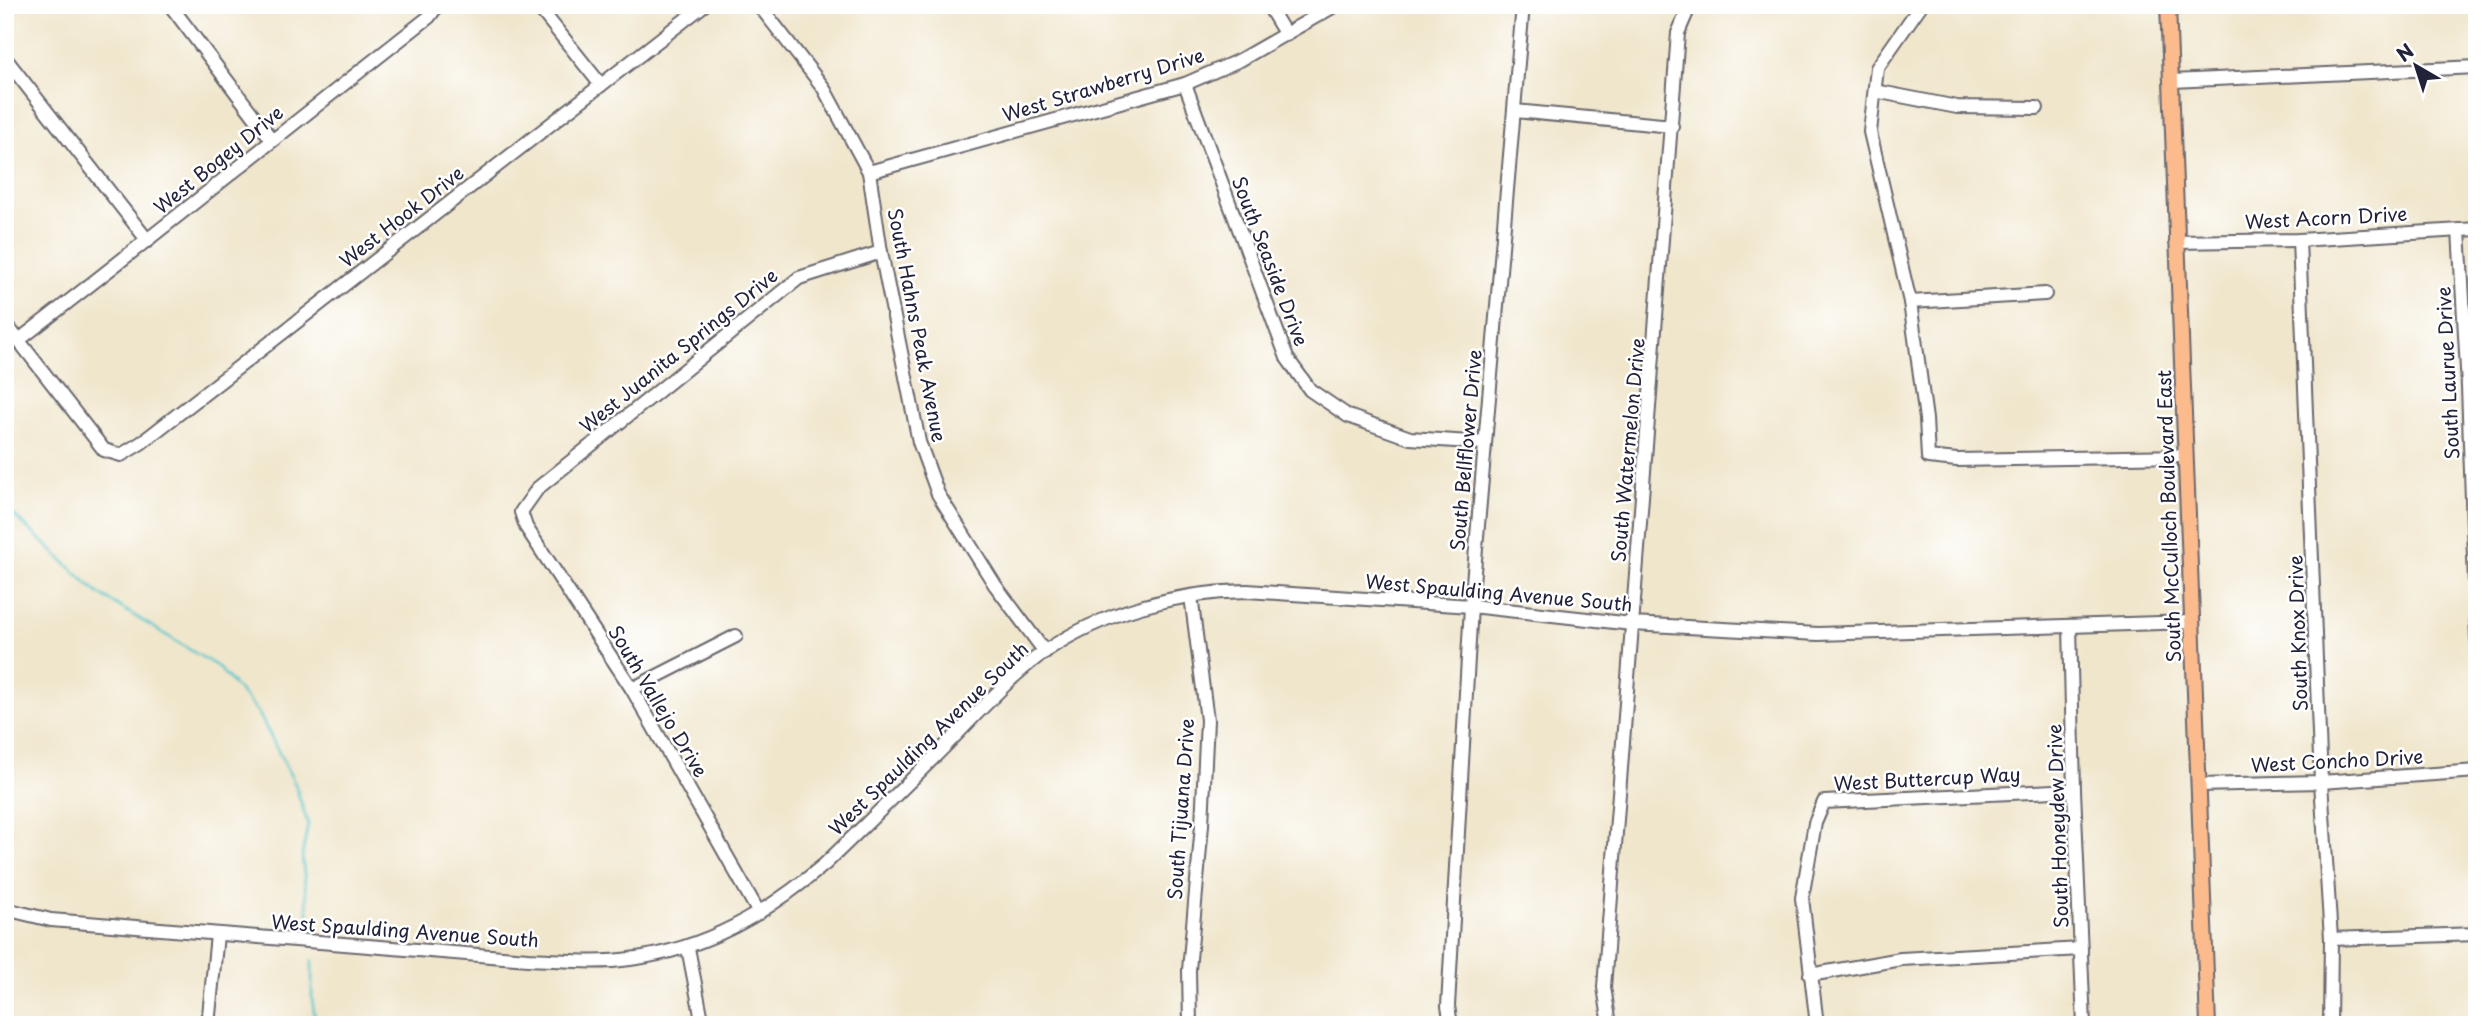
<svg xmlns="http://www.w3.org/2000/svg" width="2482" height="1030" font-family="'Playpen Sans',sans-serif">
<rect width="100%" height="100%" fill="#fff"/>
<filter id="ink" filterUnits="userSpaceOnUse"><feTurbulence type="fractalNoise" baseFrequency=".0143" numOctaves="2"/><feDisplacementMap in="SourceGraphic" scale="14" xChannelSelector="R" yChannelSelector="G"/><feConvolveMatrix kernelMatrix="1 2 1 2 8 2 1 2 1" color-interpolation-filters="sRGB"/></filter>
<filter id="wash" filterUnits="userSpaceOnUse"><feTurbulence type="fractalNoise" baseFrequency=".00686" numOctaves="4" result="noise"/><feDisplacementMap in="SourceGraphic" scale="28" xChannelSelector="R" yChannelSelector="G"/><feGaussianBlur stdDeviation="1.57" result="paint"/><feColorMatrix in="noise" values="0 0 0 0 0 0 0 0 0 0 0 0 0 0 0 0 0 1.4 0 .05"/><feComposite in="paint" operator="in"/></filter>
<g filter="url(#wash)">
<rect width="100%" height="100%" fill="#f0e6cc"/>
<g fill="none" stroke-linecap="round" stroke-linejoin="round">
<g stroke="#58c5cc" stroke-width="2.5">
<path d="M5 507 99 594 218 667 258 712 295 784 308 824 302 856 309 922"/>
<path d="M312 960V999L316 1025"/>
</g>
</g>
</g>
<g filter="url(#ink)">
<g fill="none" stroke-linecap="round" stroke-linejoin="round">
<defs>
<g id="minor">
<path d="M170 5 272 140"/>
<path d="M537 5 601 85"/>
<path d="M759 5 823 87 869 172 881 252 919 442 938 494 995 585 1045 652"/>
<path d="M1268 5 1286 35"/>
<path d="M1921 5 1877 68 1870 132 1910 302 1926 419 1928 457 1957 460 2184 456"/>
<path d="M5 58 148 241"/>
<path d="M2172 81 2477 67"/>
<path d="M1185 84 1287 358 1310 390 1348 416 1410 438 1485 443"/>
<path d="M1875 91 1957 107 2037 108"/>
<path d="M1515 111 1672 126"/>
<path d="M869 172 1185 84 1240 60 1336 5"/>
<path d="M2459 230 2468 387 2477 640"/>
<path d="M2299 240 2321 782 2331 939 2330 1025"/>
<path d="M2176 242 2299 240 2477 229"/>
<path d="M1910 302 2045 294"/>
<path d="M5 323 104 450 121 455 141 443 704 5"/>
<path d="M19 340C157 234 292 124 429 17L438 5"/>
<path d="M2070 626 2074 790 2084 1025"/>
<path d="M632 689 736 636"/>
<path d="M2199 785 2321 782 2477 771"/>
<path d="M5 909 51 920 528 959C562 960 597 964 630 959 707 949 767 913 825 864 867 823 910 782 951 740 981 710 1010 676 1044 652 1102 612 1177 592 1247 591L1471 606 1632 624 1818 634 2191 622"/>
<path d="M759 913 632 689 526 527 521 512 538 488 799 278 881 252"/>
<path d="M2331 939 2477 934"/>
<path d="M688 948 703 1025"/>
<path d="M1810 975 1901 959 2081 949"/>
<path d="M208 1025 217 935"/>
<path d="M1190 1025 1189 970 1202 825 1207 720 1191 596"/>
<path d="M1451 1025 1448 1006 1471 606 1523 5"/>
<path d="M1610 1025 1604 987 1678 33 1690 5"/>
<path d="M1817 1025 1802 898 1815 823 1824 802 2074 790"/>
</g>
<path id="major" d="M2168 5 2208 1025"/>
</defs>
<use href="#minor" stroke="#6a676e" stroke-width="16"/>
<use href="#major" stroke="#6a676e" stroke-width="18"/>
<use href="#minor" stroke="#fff" stroke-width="12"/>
<use href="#major" stroke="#fbbb8d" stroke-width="14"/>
</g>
</g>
<g text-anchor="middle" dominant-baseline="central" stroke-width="5" stroke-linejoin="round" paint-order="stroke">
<g font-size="19" fill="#22223b" stroke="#fff">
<text transform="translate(1103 84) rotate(-17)">West Strawberry Drive</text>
<text transform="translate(218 159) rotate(-39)">West Bogey Drive</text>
<text transform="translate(401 216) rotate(-38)">West Hook Drive</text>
<text transform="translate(2326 217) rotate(-3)">West Acorn Drive</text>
<text transform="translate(1271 261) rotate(69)">South Seaside Drive</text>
<text transform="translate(918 325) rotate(79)">South Hahns Peak Avenue</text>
<text transform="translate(678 350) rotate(-39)">West Juanita Springs Drive</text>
<text transform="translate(2447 373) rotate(-93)">South Laurue Drive</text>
<text transform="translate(1465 450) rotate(-85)">South Bellflower Drive</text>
<text transform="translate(1627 450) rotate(-85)">South Watermelon Drive</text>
<text transform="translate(2168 516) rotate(-92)">South McCulloch Boulevard East</text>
<text transform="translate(1499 592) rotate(5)">West Spaulding Avenue South</text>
<text transform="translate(2297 633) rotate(-92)">South Knox Drive</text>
<text transform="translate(659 701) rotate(59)">South Vallejo Drive</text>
<text transform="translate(928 738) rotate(-44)">West Spaulding Avenue South</text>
<text transform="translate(2337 760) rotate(-3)">West Concho Drive</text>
<text transform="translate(1927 778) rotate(-3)">West Buttercup Way</text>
<text transform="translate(1180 809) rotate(-86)">South Tijuana Drive</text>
<text transform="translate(2057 826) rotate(-92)">South Honeydew Drive</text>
<text transform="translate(405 930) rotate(4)">West Spaulding Avenue South</text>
</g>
</g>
<rect width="2482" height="1030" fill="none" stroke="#fff" stroke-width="28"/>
<g transform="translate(2416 66) rotate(321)" stroke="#ffffff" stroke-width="5" paint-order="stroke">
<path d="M0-5L12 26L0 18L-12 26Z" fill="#22223b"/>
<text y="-10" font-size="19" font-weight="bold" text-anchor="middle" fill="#22223b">N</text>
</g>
</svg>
